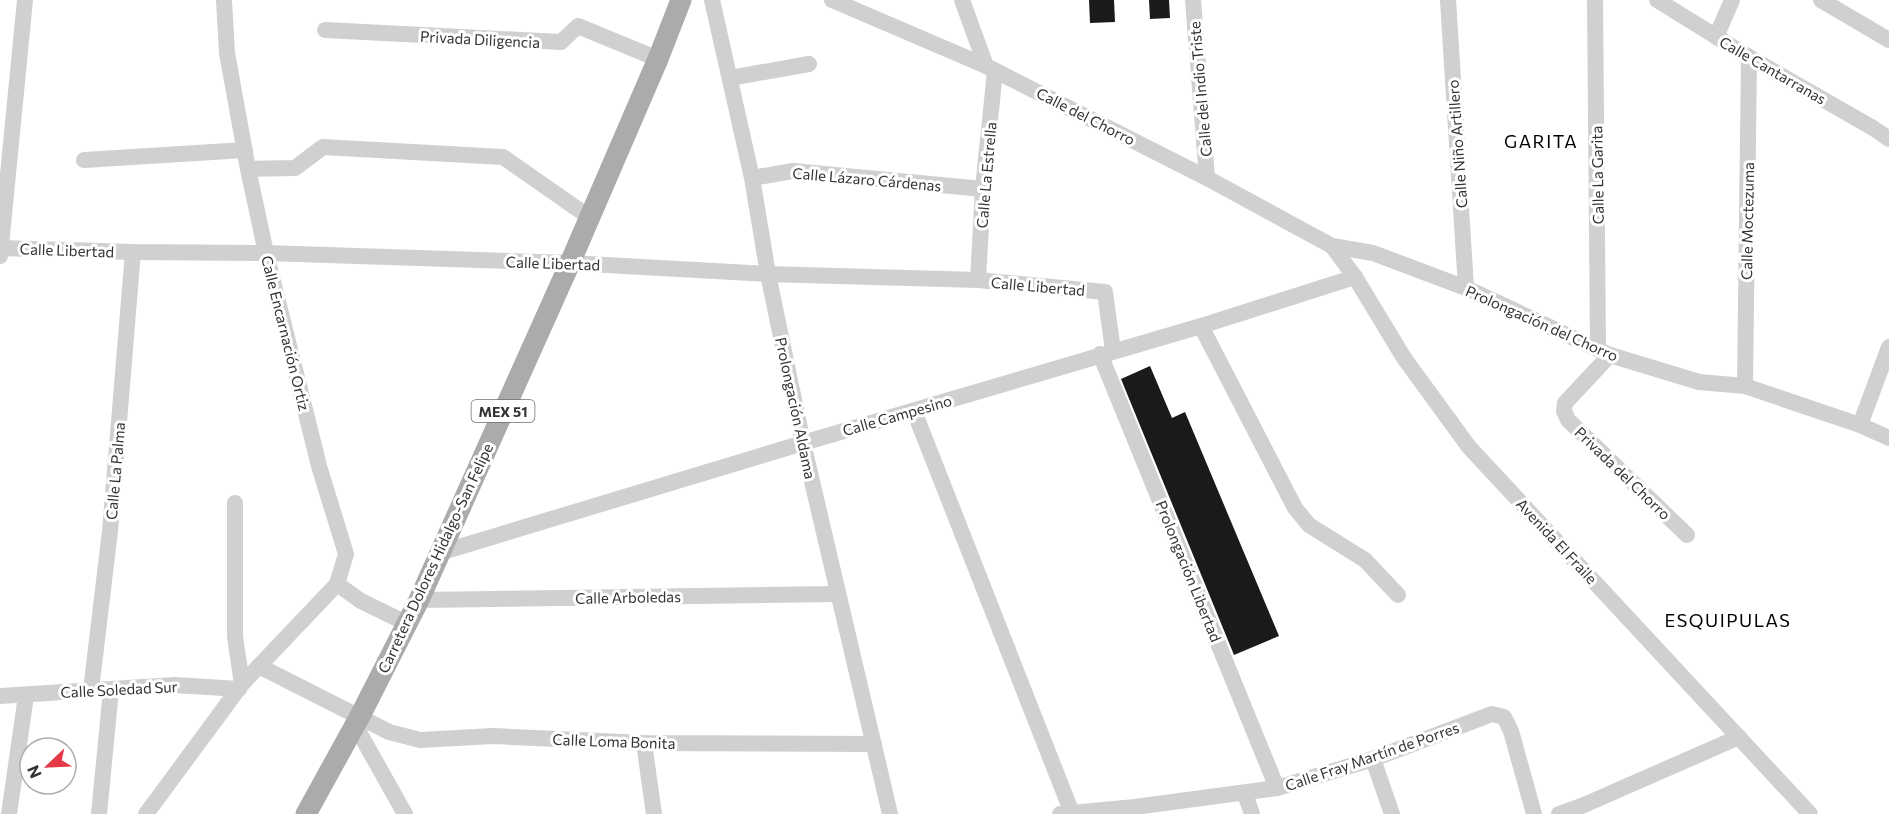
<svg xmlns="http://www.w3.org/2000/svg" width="1889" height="814" font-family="Commissioner,sans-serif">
<rect width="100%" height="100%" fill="#fff"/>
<g fill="#1a1a1a">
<path d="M1089 0H1114L1115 22 1090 23Z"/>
<path d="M1149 0H1169L1170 18 1150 19Z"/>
<path d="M1150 366 1172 418 1185 412 1279 636 1234 655 1121 379Z"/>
</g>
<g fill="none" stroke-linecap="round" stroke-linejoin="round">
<g stroke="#d0d0d0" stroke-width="16">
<path d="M712 0 752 178 768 274 803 443 890 814"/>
<path d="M832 0 986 66 1207 178 1332 246 1373 253 1466 288 1610 355 1699 382 1745 386 1860 425 1889 438"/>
<path d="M962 0 986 66"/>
<path d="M1193 0 1207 178"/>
<path d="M1448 0 1466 288"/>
<path d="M1595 0 1598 349"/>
<path d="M1657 0 1749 57 1873 128 1889 139"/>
<path d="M1821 0 1889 40"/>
<path d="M325 30 561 42 578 26 658 59"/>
<path d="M1716 37 1732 0"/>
<path d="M730 78 809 64"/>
<path d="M84 160 245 150"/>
<path d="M248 169 295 168 323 147 503 157 589 217"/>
<path d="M752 178 793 171 983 189"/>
<path d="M1332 246 1355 277 1404 358 1469 447 1810 814"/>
<path d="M0 248 133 252 266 253 570 263 768 274 978 280 1105 292 1113 351"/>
<path d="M0 256 25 0"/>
<path d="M978 280 983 189 995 71"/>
<path d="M1201 326 1295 508 1309 525 1365 560 1398 595"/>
<path d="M1100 354 1277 788"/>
<path d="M1610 355 1565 403 1564 411 1568 420 1687 535"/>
<path d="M1745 386 1749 57"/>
<path d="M914 411 1072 813"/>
<path d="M1860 425 1889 347"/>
<path d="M235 503V637L242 684"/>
<path d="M439 553 803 443 1201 326 1355 277"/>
<path d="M337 584 361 601 406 623"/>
<path d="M419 600 837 594"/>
<path d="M259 666 389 732 420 740 493 736 644 743 874 744"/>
<path d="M91 690 110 531 133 252"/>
<path d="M0 696 175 685 239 689"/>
<path d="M355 725 405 814"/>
<path d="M644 743 654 814"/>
<path d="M1373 759 1392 814"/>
<path d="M1245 794 1252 814"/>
<path d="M9 814 26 696"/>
<path d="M99 814 111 690"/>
<path d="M146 814 242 684 337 584 346 554 319 466 266 253 248 169 227 53 224 0"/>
<path d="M1060 814 1135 807 1277 788 1373 759 1492 714 1504 717 1511 731 1534 814"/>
<path d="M1559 814 1584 805 1739 737"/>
</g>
<path stroke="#ababab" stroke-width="21" d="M306 814 360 716 419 600 570 263 658 59 681 0"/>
</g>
<g text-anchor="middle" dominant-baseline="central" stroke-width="6" stroke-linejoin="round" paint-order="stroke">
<rect fill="#fff" stroke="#707070" stroke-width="1.5" x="471.5" y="400" width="63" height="22" rx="4.5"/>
<g font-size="14" font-weight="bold" fill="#333">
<text x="503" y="411">MEX 51</text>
</g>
<g font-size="15" fill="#333" stroke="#fff">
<text transform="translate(480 39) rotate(3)">Privada Diligencia</text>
<text transform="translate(1773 70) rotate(30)">Calle Cantarranas</text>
<text transform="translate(1200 89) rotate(-95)">Calle del Indio Triste</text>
<text transform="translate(1086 116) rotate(27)">Calle del Chorro</text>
<text transform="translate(1457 144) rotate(-94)">Calle Niño Artillero</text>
<text transform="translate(986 175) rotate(-85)">Calle La Estrella</text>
<text transform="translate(1597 175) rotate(-91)">Calle La Garita</text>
<text transform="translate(867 179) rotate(5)">Calle Lázaro Cárdenas</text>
<text transform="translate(1747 221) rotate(-89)">Calle Moctezuma</text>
<text transform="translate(67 250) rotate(2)">Calle Libertad</text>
<text transform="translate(553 263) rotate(2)">Calle Libertad</text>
<text transform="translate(1038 286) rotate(5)">Calle Libertad</text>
<text transform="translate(1542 323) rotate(24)">Prolongación del Chorro</text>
<text transform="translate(286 333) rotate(76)">Calle Encarnación Ortiz</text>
<text transform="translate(796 408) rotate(78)">Prolongación Aldama</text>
<text transform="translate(897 415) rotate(-16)">Calle Campesino</text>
<text transform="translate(115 471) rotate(-85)">Calle La Palma</text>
<text transform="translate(1623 473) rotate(44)">Privada del Chorro</text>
<text transform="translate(1557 541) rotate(47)">Avenida El Fraile</text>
<text transform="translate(435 558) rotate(-65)">Carretera Dolores Hidalgo-San Felipe</text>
<text transform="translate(1189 571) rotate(68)">Prolongación Libertad</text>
<text transform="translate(628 597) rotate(-1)">Calle Arboledas</text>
<text transform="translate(119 689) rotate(-3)">Calle Soledad Sur</text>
<text transform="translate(614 741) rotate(2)">Calle Loma Bonita</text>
<text transform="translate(1372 756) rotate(-19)">Calle Fray Martín de Porres</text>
</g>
<g font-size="18" letter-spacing="1.5" fill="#000" stroke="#fff">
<text x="1541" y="141">GARITA</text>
<text x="1728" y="620">ESQUIPULAS</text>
</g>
</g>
<g transform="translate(48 766) rotate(247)"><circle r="28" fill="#ffffff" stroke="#adadad" stroke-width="1.5"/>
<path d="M0-4.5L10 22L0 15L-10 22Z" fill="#e63946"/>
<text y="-9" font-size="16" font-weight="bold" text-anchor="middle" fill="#333333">N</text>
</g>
</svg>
